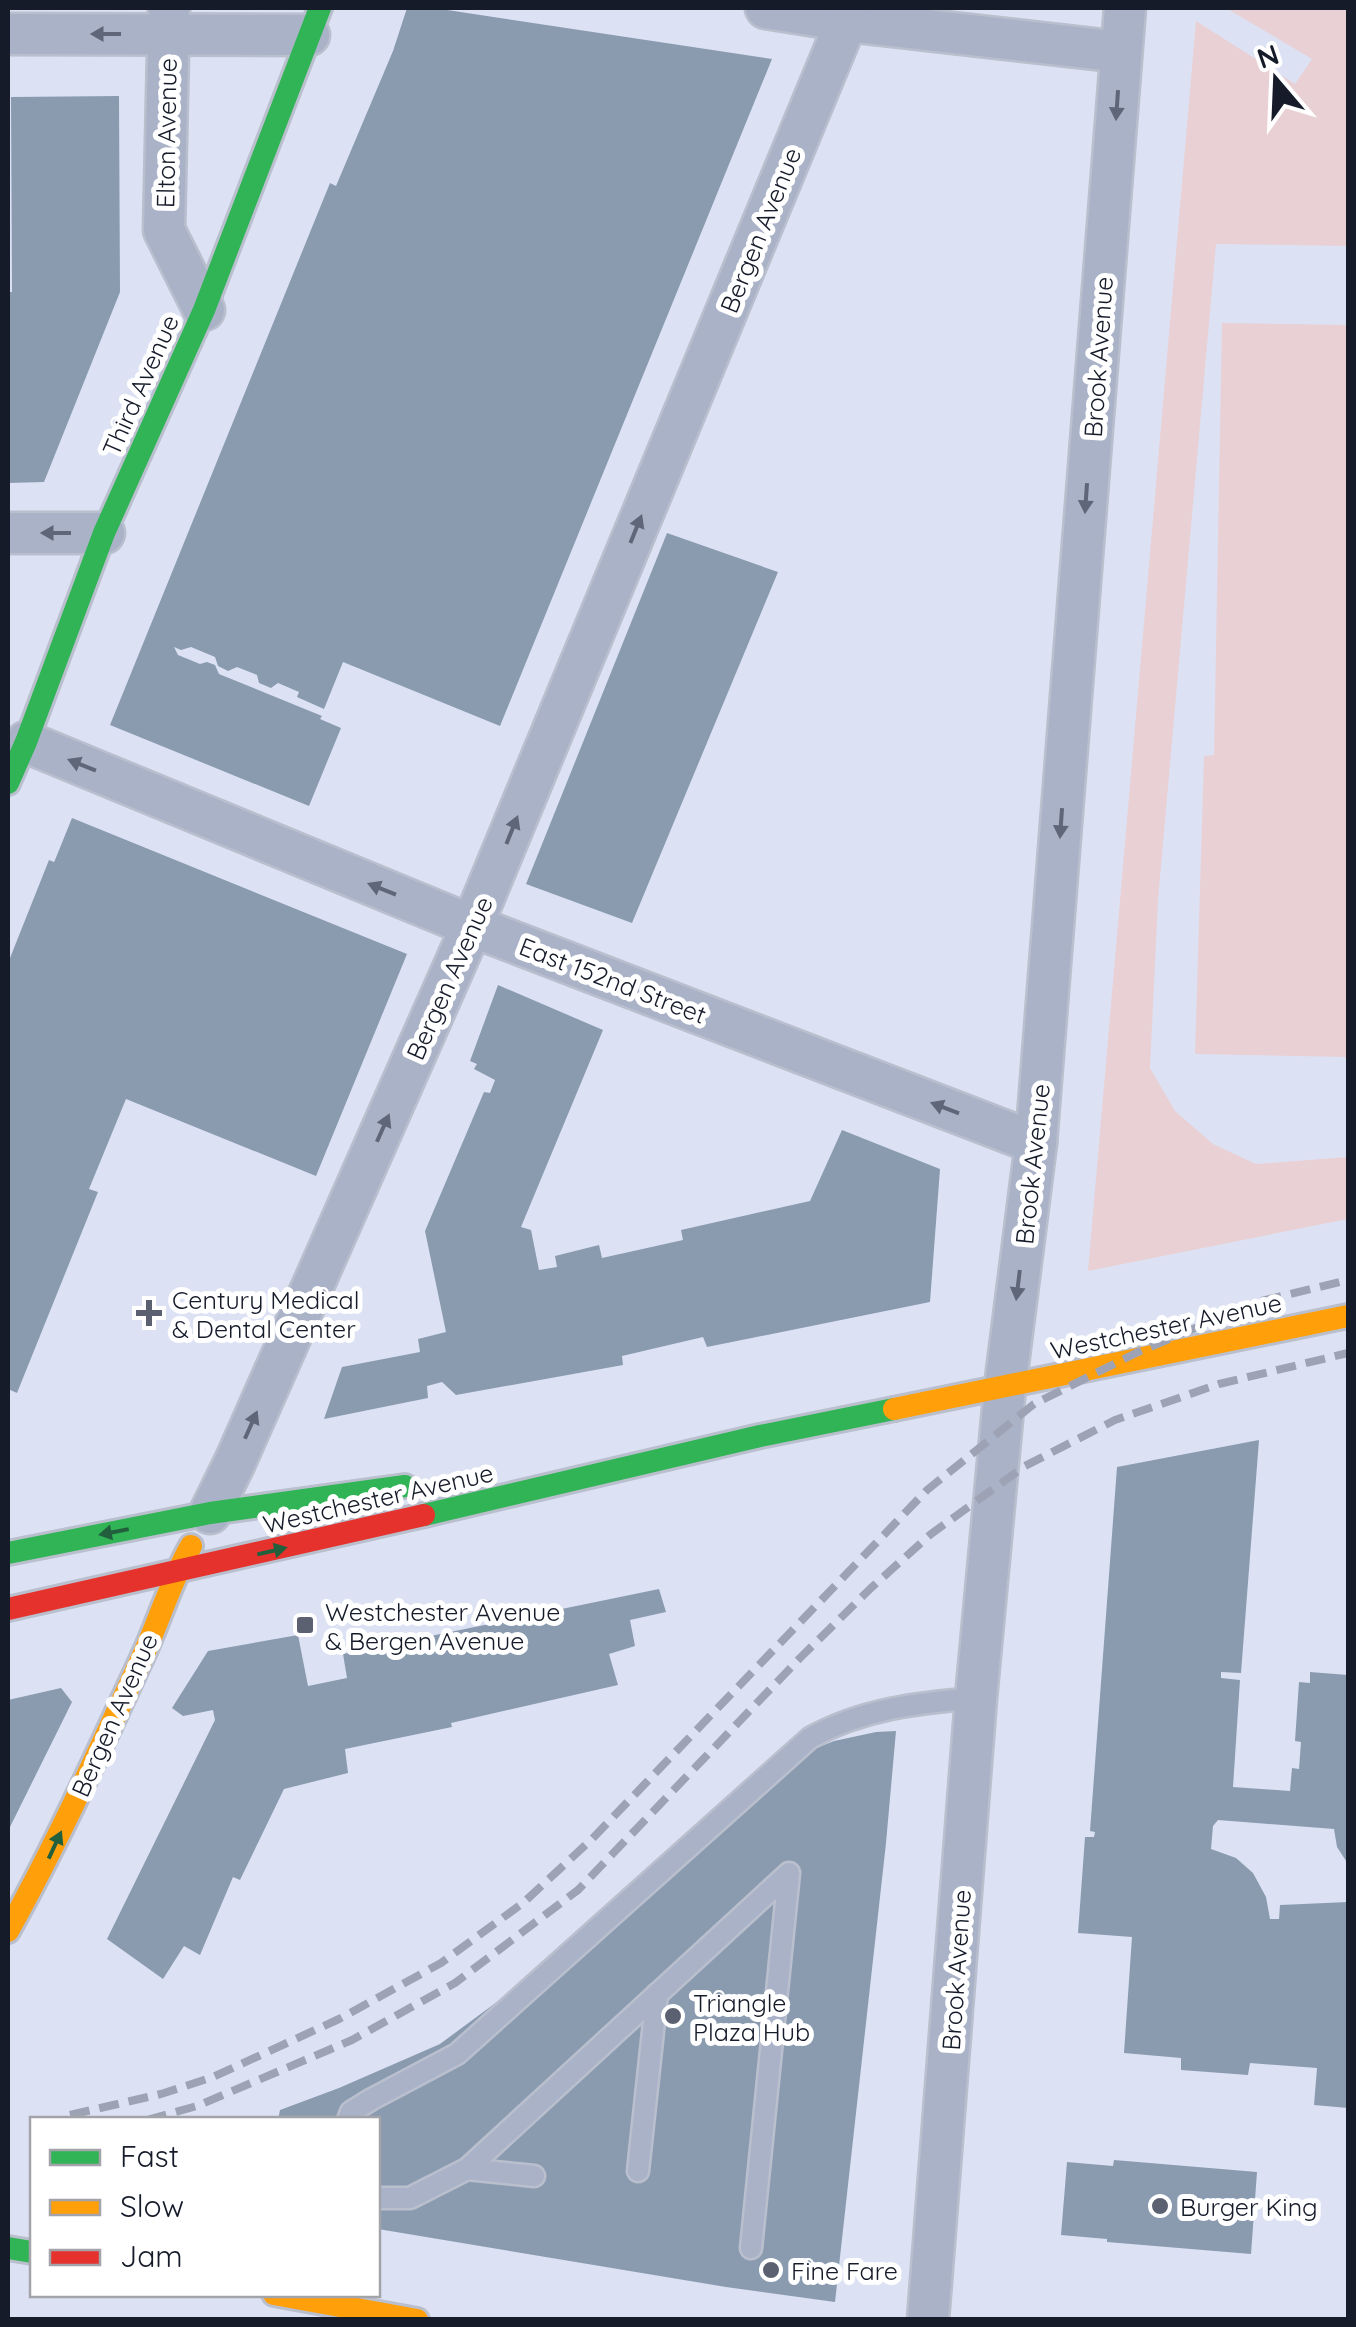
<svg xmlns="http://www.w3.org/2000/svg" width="1356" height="2327" font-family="Quicksand,sans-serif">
<rect width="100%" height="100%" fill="#dce2f4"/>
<g fill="#e9d0d4">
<path d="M1226 8H1348V246L1216 244 1158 900 1150 1068 1175 1111 1213 1144 1256 1164 1348 1157V1219L1088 1271 1196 21 1295 84 1312 59Z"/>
<path d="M1222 323 1348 325V1057L1195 1054 1204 756 1214 755Z"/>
</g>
<g fill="#8a9bb0">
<path d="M407 8H434L772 59 500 726 343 662 324 709 297 697 299 692 278 683 271 688 259 683 257 675 237 667 228 671 218 666 215 657 191 647 181 650 174 647 178 655 200 664 207 662 215 665 219 674 322 716 320 719 341 728 309 806 110 725 330 183 336 186 393 51Z"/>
<path d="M119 96 120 292 44 482 8 483V292H12L11 97Z"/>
<path d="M667 533 778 572 632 923 526 884Z"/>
<path d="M72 818 407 954 316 1176 126 1099 89 1189 98 1192 17 1393 8 1389V963L49 860 54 862 55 860Z"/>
<path d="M498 985 603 1030 521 1227 531 1230 539 1270 557 1267 555 1256 599 1245 602 1258 683 1240 681 1230 810 1201 842 1130 940 1169 930 1302 707 1347 703 1337 622 1356 623 1365 456 1395 442 1382 427 1386 428 1398 324 1419 342 1367 420 1352 418 1339 446 1332 425 1231 484 1092 490 1093 495 1080 474 1069 477 1064 470 1061Z"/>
<path d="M1259 1440 1241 1673 1221 1672V1678L1240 1680 1233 1787 1290 1791 1292 1768 1299 1769 1301 1742 1295 1741 1299 1682 1310 1683V1672L1348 1675V1864L1337 1847 1334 1829 1218 1820 1213 1826 1211 1849 1236 1858 1253 1873 1266 1897 1270 1919H1279L1280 1905 1348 1902V2108L1314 2105 1317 2068 1250 2063 1248 2075 1181 2070V2058L1124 2053 1132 1937 1078 1933 1085 1837H1094L1095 1832 1090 1831 1117 1467Z"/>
<path d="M659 1589 666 1612 630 1620 635 1646 609 1654 618 1685 451 1723 452 1727 345 1749 348 1773 284 1789 240 1880 233 1877 200 1955 184 1946 163 1979 107 1939 215 1720 213 1710 183 1716 172 1708 208 1651 298 1635 308 1686 347 1678 343 1654Z"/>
<path d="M61 1688 72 1702 8 1831V1700Z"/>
<path d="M896 1731 886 1843 835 2302 726 2287 378 2229V2120H278L280 2110 339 2088 440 2044 517 1987 801 1754 834 1741 876 1732Z"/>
<path d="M1114 2160 1257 2172 1251 2254 1107 2242V2239L1061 2235 1067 2162 1113 2166Z"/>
</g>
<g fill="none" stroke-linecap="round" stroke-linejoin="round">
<defs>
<g id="lane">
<path d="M348 2120 351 2112 372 2099 457 2054 810 1738C862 1709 917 1703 976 1698"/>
<path d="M467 2169 534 2176"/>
<path d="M638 2171 657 1994"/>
<path d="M378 2198H410L467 2169 789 1873 751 2248"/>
</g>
<g id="street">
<path d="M169 8 164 230 204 310"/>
<path d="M766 8 847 21 1121 52"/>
<path d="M8 34 309 35"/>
<path d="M8 533H104"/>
<path d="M26 742 472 926 1036 1143"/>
<path d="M210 1513 235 1462 472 926 852 8"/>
<path d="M928 2320 976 1698 1005 1387 1036 1143 1125 8"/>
</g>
<g id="fast">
<path d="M8 783 26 742 104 533 204 310 320 8"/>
<path d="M424 1515 760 1436 894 1409"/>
<path d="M8 1553 210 1513 405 1486"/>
<path d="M8 2248 32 2252"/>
</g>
<g id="slow">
<path d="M894 1409 1348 1316"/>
<path d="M8 1931C57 1843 99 1751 141 1660 159 1622 170 1582 191 1546"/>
<path d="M274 2294 417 2320"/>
</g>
<path id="jam" d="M8 1609 424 1515"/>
</defs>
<use href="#lane" stroke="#babfce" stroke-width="25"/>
<use href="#street" stroke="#babfce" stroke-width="45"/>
<use href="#fast" stroke="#babfce" stroke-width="28"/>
<use href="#slow" stroke="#babfce" stroke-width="28"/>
<use href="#jam" stroke="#babfce" stroke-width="28"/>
<use href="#lane" stroke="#aab2c8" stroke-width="20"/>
<use href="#street" stroke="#aab2c8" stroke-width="40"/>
<use href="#fast" stroke="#30b455" stroke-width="22"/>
<use href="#slow" stroke="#ff9f0a" stroke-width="22"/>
<use href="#jam" stroke="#e5322d" stroke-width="22"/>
<g stroke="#9da3b4" stroke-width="8" stroke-dasharray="20 10" stroke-linecap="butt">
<path d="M70 2115 161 2094 213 2077 339 2019 441 1963 523 1903 592 1839 927 1490 1034 1404 1136 1353 1257 1302 1348 1280"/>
<path d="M147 2120 197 2106 352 2040 455 1983 578 1890 800 1658 871 1588 931 1534 1025 1466 1115 1420 1219 1384 1348 1353"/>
</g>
</g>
<defs><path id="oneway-solid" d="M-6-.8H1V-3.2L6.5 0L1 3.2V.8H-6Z" transform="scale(2.5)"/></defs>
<g fill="#606679">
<use href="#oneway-solid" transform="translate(106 34) rotate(-180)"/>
<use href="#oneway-solid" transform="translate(1117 105) rotate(94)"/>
<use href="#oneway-solid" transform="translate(1086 498) rotate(94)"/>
<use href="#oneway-solid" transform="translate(636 529) rotate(-68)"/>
<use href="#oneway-solid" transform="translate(56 533) rotate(180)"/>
<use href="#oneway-solid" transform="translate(82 765) rotate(-158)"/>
<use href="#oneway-solid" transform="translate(1061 823) rotate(94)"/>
<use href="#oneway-solid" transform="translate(512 830) rotate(-68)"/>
<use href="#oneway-solid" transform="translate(382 889) rotate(-158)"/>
<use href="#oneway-solid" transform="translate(945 1108) rotate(-159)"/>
<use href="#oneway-solid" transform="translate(383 1128) rotate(-66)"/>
<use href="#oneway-solid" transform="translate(1018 1285) rotate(97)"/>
<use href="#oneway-solid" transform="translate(251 1425) rotate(-66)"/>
</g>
<g fill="#22603d">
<use href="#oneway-solid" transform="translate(114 1532) rotate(169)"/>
<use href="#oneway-solid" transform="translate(272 1551) rotate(-13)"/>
<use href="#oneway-solid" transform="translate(55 1845) rotate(-65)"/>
</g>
<g fill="#5b6171" stroke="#fff" stroke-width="4">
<path d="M144 1298h10v10h10v10h-10v10h-10v-10h-10v-10h10z"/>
<rect x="295" y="1615" width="20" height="20" rx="5"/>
<circle cx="673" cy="2016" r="10"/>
<circle cx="1160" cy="2206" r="10"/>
<circle cx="771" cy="2270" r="10"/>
</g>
<g text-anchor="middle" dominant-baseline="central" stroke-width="10" stroke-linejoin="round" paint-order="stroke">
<g font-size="25" fill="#161b2a" stroke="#fff">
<text transform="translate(166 133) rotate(-89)">Elton Avenue</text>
<text transform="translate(760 230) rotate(-68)">Bergen Avenue</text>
<text transform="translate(1098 357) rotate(-86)">Brook Avenue</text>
<text transform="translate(140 385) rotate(-66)">Third Avenue</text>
<text transform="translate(449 978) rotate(-66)">Bergen Avenue</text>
<text transform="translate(613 980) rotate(21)">East 152nd Street</text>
<text transform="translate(1032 1164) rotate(-84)">Brook Avenue</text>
<text transform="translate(1166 1326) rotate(-12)">Westchester Avenue</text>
<text transform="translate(378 1498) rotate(-13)">Westchester Avenue</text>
<text transform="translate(114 1715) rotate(-66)">Bergen Avenue</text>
<text transform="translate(956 1970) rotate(-86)">Brook Avenue</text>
</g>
<g font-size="25" fill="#161b2a" stroke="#fff" text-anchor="start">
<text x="172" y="1299">Century Medical<tspan x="172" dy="29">&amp; Dental Center</tspan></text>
<text x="325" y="1611">Westchester Avenue<tspan x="325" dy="29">&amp; Bergen Avenue</tspan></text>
<text x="693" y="2002">Triangle<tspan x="693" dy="29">Plaza Hub</tspan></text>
<text x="1180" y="2206">Burger King</text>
<text x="791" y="2270">Fine Fare</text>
</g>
</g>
<rect width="1356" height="2327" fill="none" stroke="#161b2a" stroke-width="20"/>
<rect x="30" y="2117" width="350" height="180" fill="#ffffff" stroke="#a2a4aa" stroke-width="2.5"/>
<rect x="50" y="2150" width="50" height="15" fill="#30b455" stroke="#a2a4aa" stroke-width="2.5"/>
<text x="120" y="2167" font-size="30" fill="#161b2a">Fast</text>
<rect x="50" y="2200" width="50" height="15" fill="#ff9f0a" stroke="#a2a4aa" stroke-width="2.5"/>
<text x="120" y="2217" font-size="30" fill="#161b2a">Slow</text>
<rect x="50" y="2250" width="50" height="15" fill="#e5322d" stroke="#a2a4aa" stroke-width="2.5"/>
<text x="120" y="2267" font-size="30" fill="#161b2a">Jam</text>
<g transform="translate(1276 80) rotate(341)" stroke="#ffffff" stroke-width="8" paint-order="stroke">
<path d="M0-8L18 38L0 25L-18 38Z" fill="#161b2a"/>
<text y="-15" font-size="28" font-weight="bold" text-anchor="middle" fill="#161b2a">N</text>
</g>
</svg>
